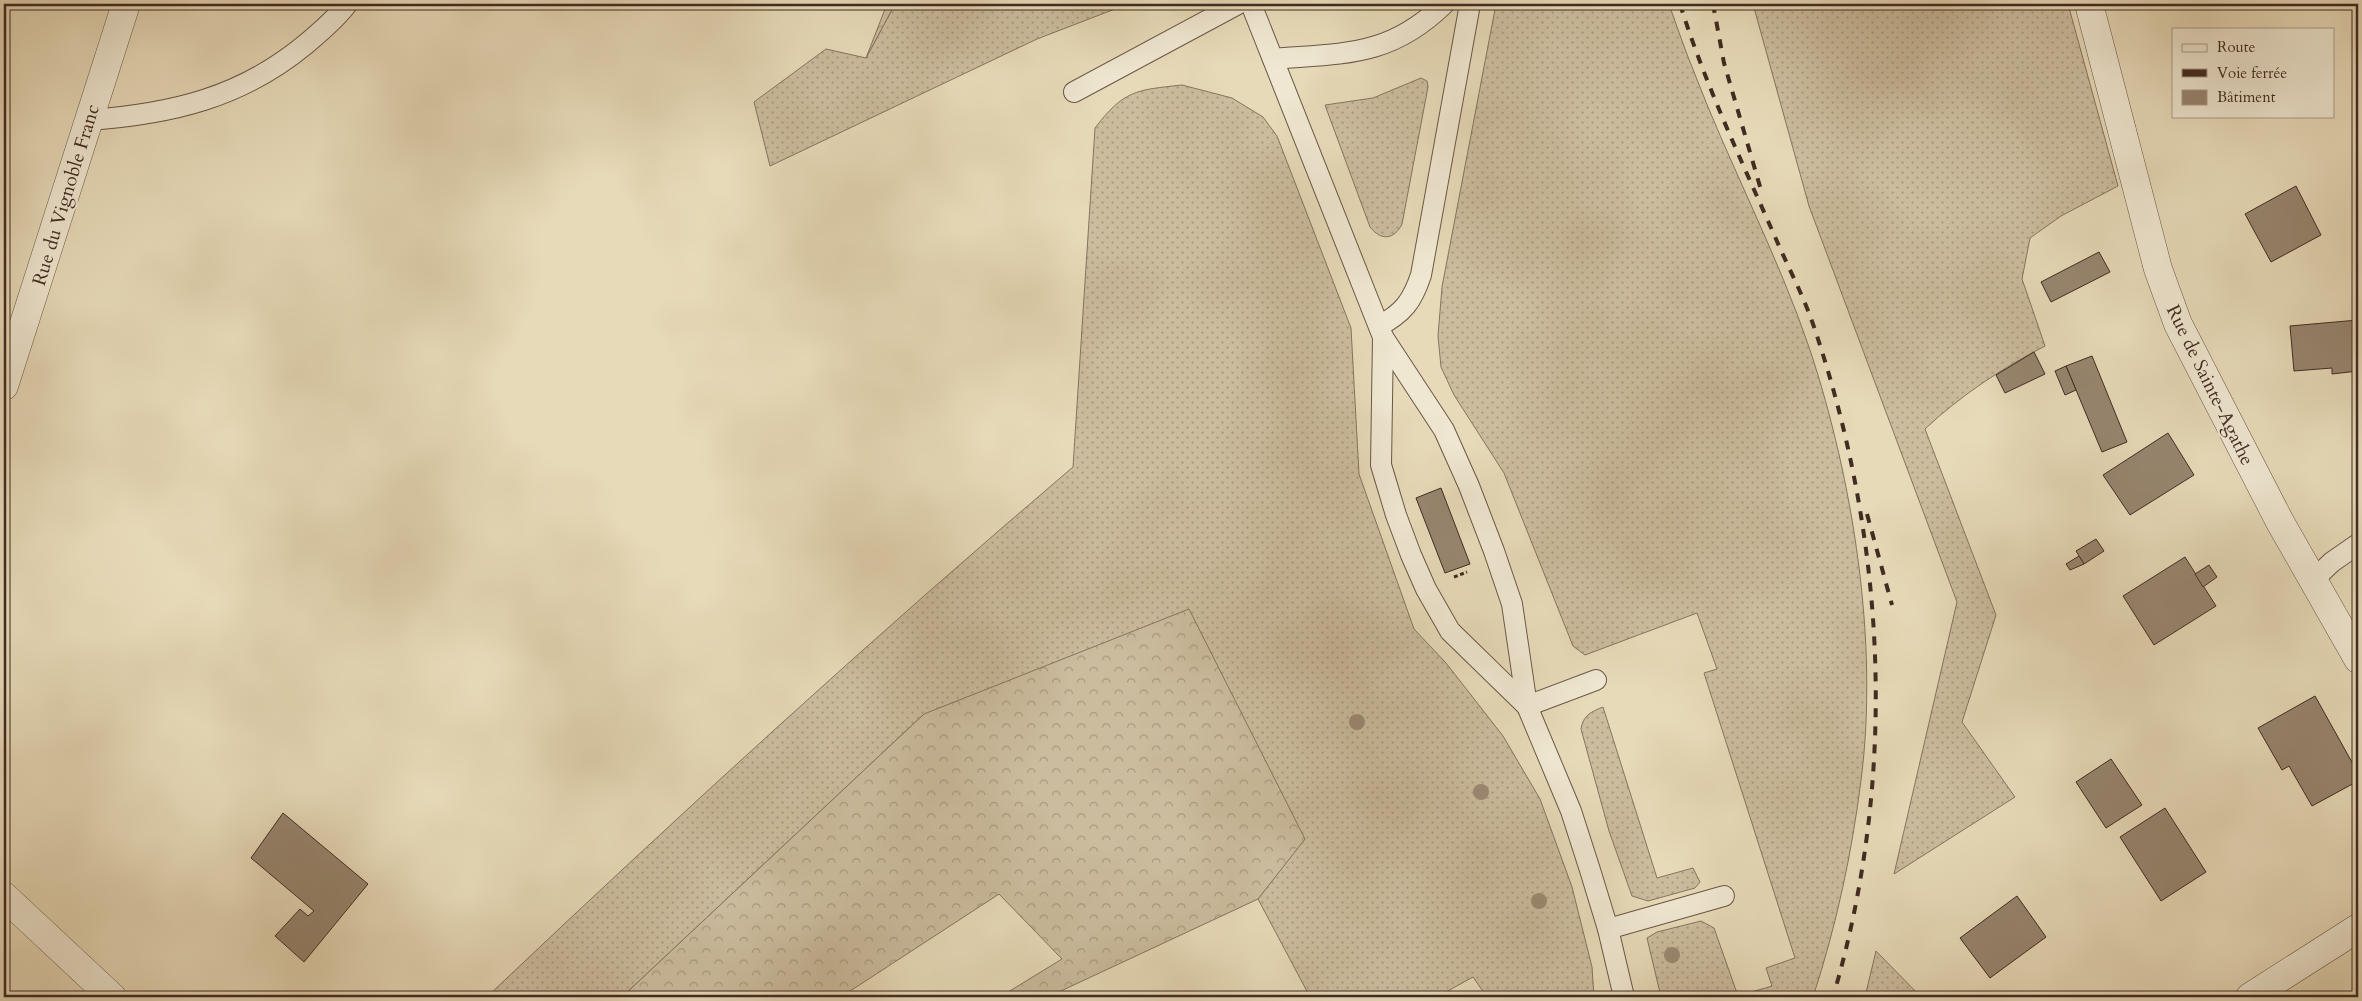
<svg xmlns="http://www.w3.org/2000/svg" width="2362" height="1001" font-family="Cardo,serif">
<defs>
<pattern id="grass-dots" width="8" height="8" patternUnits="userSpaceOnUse" patternTransform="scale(1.25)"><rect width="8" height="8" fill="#cbbc9e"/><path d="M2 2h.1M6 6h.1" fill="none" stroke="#a69980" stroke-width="1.8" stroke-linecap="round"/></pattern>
<pattern id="forest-crowns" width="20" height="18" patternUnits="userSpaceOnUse" patternTransform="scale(1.25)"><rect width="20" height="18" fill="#cbbc9e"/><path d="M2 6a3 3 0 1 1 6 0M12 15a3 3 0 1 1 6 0" fill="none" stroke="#a69980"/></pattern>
</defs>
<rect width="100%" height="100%" fill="#e7dab8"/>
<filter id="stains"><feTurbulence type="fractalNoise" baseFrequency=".004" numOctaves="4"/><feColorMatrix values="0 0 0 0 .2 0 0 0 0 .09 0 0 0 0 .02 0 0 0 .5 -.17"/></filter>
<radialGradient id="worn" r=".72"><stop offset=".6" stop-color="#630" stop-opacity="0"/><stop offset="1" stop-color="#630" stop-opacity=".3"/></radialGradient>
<g fill="url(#grass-dots)" stroke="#867460">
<path d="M895 4H1128L1037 39 770 166 754 102 826 49 866 58Z"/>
<path d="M1496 4H1669C1677 27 1685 50 1694 72 1730 166 1778 255 1810 350 1853 480 1879 643 1861 780 1852 853 1836 927 1813 997H1661L1647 938 1657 932 1701 921 1714 928 1738 996 1772 986 1766 968 1795 958 1704 673 1717 669 1697 613 1585 655 1573 646 1504 473 1454 395 1441 367 1438 336 1442 287Z"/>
<path d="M1753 4H2068L2118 186 2061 216 2030 238 2022 279 2045 346C2002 368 1960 396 1925 429L1996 615 1962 722 2015 797 1894 874 1957 602 1809 206Z"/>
<path d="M1421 78 1427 81 1428 87 1402 224C1394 240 1381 241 1370 227L1325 105 1373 98Z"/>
<path d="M1182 85 1232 98 1263 117 1277 136 1351 328 1359 474 1414 629 1446 663 1503 736 1540 799 1572 887 1592 967 1594 997H1487L1473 977 1437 997H1310L1258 899 1304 839 924 714 622 997H495L490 994C680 814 873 637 1073 467L1095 128C1124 90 1136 90 1182 85Z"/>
<path d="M1603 707 1657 878 1693 868 1700 882 1695 888 1648 901 1632 896 1609 831 1581 729C1583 716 1590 712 1603 707Z"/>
<path d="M1876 951 1921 997H1865Z"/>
</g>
<g fill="url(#forest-crowns)" stroke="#867460">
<path d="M887 4H895L866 58Z"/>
<path d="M1189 609 1305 839 1258 899 1048 997H1000L1062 959 999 894 841 997H622L924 714Z"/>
</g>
<g fill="#978670" stroke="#412b22">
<path d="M2296 186 2321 235 2271 262 2245 214Z"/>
<path d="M2099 252 2110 272 2051 302 2041 282Z"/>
<path d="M2358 320V371L2332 374V368L2294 371 2290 326Z"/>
<path d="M2034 352 2045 374 2005 393 1996 375Z"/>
<path d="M2092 356 2127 442 2102 452 2066 366Z"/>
<path d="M2066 366 2076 390 2065 395 2055 371Z"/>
<path d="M2168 433 2194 475 2130 515 2103 475Z"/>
<path d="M1441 488 1470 564 1445 573 1416 498Z"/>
<path d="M2096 539 2104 551 2084 564 2076 551Z"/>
<path d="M2079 556 2084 564 2070 570 2066 564Z"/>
<path d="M2185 557 2216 606 2154 645 2123 596Z"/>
<path d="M2209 565 2217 577 2203 587 2195 574Z"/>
<path d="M2315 696 2358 773V781L2312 806 2289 766 2282 770 2258 728Z"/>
<path d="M2111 759 2142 805 2106 828 2076 782Z"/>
<path d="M2165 808 2206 872 2161 901 2120 837Z"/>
<path d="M283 813 368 884 304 962 275 936 300 909 308 916 314 911 251 858Z"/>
<path d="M2017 896 2046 937 1990 978 1960 938Z"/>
</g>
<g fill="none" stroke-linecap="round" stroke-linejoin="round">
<defs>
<g id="service">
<path d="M1251 4 1383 337 1444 430 1469 486 1494 551 1512 604 1527 706 1571 811 1590 870 1608 929 1624 997"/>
<path d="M1273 59C1344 53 1390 57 1444 4"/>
<path d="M1074 92 1238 4"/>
<path d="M89 120C171 114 241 98 306 44 320 32 336 19 347 4"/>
<path d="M1379 326C1403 313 1412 302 1421 275L1470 4"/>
<path d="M1383 337 1381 465 1396 515 1411 555 1426 589 1450 631 1527 706"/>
<path d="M2313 580 2332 562 2358 544"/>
<path d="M1527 706 1596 680"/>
<path d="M1608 929 1724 896"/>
</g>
<g id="minor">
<path d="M2089 4 2158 269 2178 324 2280 522 2358 659"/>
<path d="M4 386 126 4"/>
<path d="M4 896 112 997"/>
</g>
<path id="tertiary" d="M2250 997 2358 928"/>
</defs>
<use href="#service" stroke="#6a5748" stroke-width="22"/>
<use href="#minor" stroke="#6a5748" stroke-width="29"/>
<use href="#tertiary" stroke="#6a5748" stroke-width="29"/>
<path stroke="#412b22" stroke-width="3" stroke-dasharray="4 2.5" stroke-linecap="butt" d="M1454 577 1467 572"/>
<use href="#service" stroke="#efe7d1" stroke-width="20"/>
<use href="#minor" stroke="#efe7d1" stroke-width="28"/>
<use href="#tertiary" stroke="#efe7d1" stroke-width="28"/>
<g stroke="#412b22" stroke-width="4" stroke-dasharray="9 9" stroke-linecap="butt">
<path d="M1680 4C1705 84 1742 162 1776 239 1788 267 1803 295 1813 324 1887 541 1898 777 1833 997"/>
<path d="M1713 4 1724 63 1761 190"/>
<path d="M1867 514 1892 605"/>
</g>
</g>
<g fill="#9b8a73">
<circle cx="1357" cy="722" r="8"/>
<circle cx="1481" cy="792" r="8"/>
<circle cx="1539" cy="901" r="8"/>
<circle cx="1672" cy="955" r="8"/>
</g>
<g text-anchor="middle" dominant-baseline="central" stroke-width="4.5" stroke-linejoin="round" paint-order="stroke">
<g font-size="19" fill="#412b22" stroke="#efe7d1">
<text transform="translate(66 195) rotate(-73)">Rue du Vignoble Franc</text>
<text transform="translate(2210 385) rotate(64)">Rue de Sainte-Agathe</text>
</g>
</g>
<rect width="2362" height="1001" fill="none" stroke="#e7dab8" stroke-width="20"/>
<rect x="5" y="5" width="2352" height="991" fill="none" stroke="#412b22" stroke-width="2.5"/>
<rect x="10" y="10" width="2342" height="981" fill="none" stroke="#412b22"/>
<rect x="2172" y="28" width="162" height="90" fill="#efe7d1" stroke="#a99c8b"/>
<rect x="2182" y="44" width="25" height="8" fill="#efe7d1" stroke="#a99c8b"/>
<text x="2217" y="52" font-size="15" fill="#412b22">Route</text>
<rect x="2182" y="69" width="25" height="8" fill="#412b22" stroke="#a99c8b"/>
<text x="2217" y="78" font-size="15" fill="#412b22">Voie ferrée</text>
<rect x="2182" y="90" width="25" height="15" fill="#978670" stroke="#a99c8b"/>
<text x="2217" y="102" font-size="15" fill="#412b22">Bâtiment</text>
<rect width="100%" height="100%" filter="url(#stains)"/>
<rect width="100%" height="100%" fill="url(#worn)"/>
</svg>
